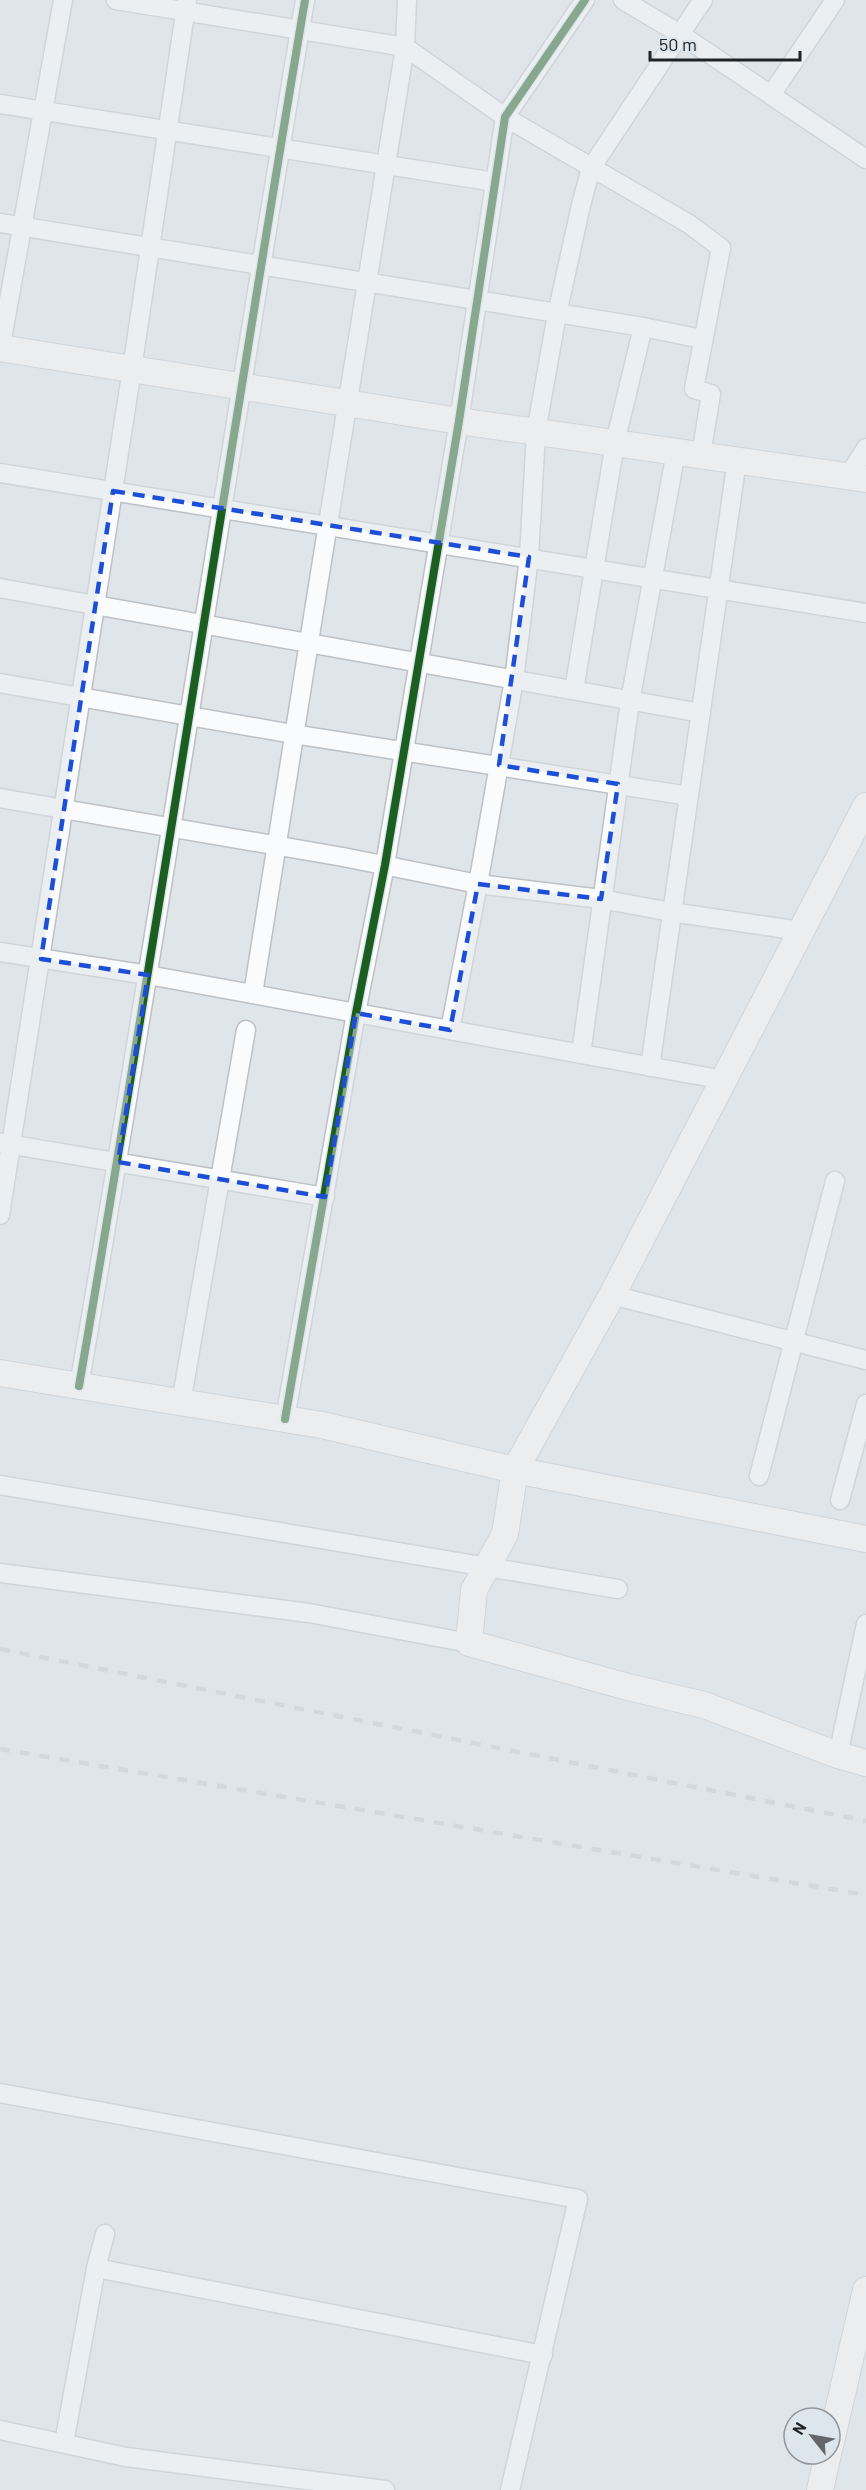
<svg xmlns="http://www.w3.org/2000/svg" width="866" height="2490" font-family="Barlow,sans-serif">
<rect width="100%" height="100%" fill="#e0e5ea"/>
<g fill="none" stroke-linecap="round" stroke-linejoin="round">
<defs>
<g id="street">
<path d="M116 0 405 47 505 117 689 224 721 248 694 389 711 394 701 455"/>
<path d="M623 0 680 34 703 0"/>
<path d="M771 95 835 0"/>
<path d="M0 104 495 182"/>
<path d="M0 223 643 327 702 339"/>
<path d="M0 350 63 0"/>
<path d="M0 473 866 613"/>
<path d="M848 477 866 448"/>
<path d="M0 588 701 713"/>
<path d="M0 683 293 734 689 796"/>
<path d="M574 690 615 443 643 327"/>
<path d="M0 798 343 857 478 884 601 899 671 912 801 931"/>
<path d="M0 952 148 975 724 1080"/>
<path d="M253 994C302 678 355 363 405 47L407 0"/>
<path d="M450 1030 478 884 514 680 529 557 536 432 557 314 581 205 591 168 680 34 866 159"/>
<path d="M581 1054 630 701 676 452"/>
<path d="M650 1067 737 460"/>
<path d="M1 1143 325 1197"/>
<path d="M0 1215 132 369 187 0"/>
<path d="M612 1295 866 1360"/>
<path d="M79 1386C159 925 227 462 305 0"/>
<path d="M181 1403 246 1030"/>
<path d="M285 1419 356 1013 385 865 459 421 505 117 585 0"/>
<path d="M759 1476 835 1181"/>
<path d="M0 1485 618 1589"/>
<path d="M840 1500 866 1404"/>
<path d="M0 1573 309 1613 469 1643"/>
<path d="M838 1755 866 1624"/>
<path d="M0 2093 578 2199 510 2490"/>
<path d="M96 2268 543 2355"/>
<path d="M0 2430 126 2457 385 2490"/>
<path d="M64 2443 96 2268 105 2234"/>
</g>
<g id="secondary">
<path d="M0 348 459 421 866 479"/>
<path d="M866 806 612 1295 515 1470 505 1534 474 1590 469 1643 628 1687 704 1705 838 1755 866 1763"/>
<path d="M0 1373 322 1425 515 1470 866 1539"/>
<path d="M830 2446 866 2290"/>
<path d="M820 2490 828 2454"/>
</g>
</defs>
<use href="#street" stroke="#bdc1c5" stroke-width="21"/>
<use href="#secondary" stroke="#bdc1c5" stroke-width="28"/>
<use href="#street" stroke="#fafbfc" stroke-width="18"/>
<use href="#secondary" stroke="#f8f6f7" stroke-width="26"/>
<g stroke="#c6c8ca" stroke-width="4.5" stroke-dasharray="10 10" stroke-linecap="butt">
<path d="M0 1649 866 1821"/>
<path d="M0 1749 866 1895"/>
</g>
<defs>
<g id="cycleway">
<path d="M79 1386C159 925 227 462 305 0"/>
<path d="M285 1419 356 1013 385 865 459 421 505 117 585 0"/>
</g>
</defs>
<use href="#cycleway" stroke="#dde5ed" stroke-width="11"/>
<use href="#cycleway" stroke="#1b5e20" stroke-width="8"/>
</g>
<path d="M0 0H866V2490H0ZM113 491 529 557 499 765 618 784 601 899 478 884 450 1030 356 1013 325 1197 118 1162 148 975 41 959Z" fill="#e0e5ea" fill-opacity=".55" fill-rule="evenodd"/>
<path fill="none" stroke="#1d4ed8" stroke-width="4.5" stroke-dasharray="12 8" stroke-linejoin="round" d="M113 491 529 557 499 765 618 784 601 899 478 884 450 1030 356 1013 325 1197 118 1162 148 975 41 959Z"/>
<g transform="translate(812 2436) rotate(301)"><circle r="28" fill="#dde5ed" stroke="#91979d" stroke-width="1.5"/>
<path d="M0-4.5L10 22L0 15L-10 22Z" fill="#63676b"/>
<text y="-9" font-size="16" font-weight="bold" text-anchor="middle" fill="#202326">N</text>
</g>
<path d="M650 51v9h150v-9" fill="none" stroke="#202326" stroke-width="3"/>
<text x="659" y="51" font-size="18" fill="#202326" stroke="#dde5ed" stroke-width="4.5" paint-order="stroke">50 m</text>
</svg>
